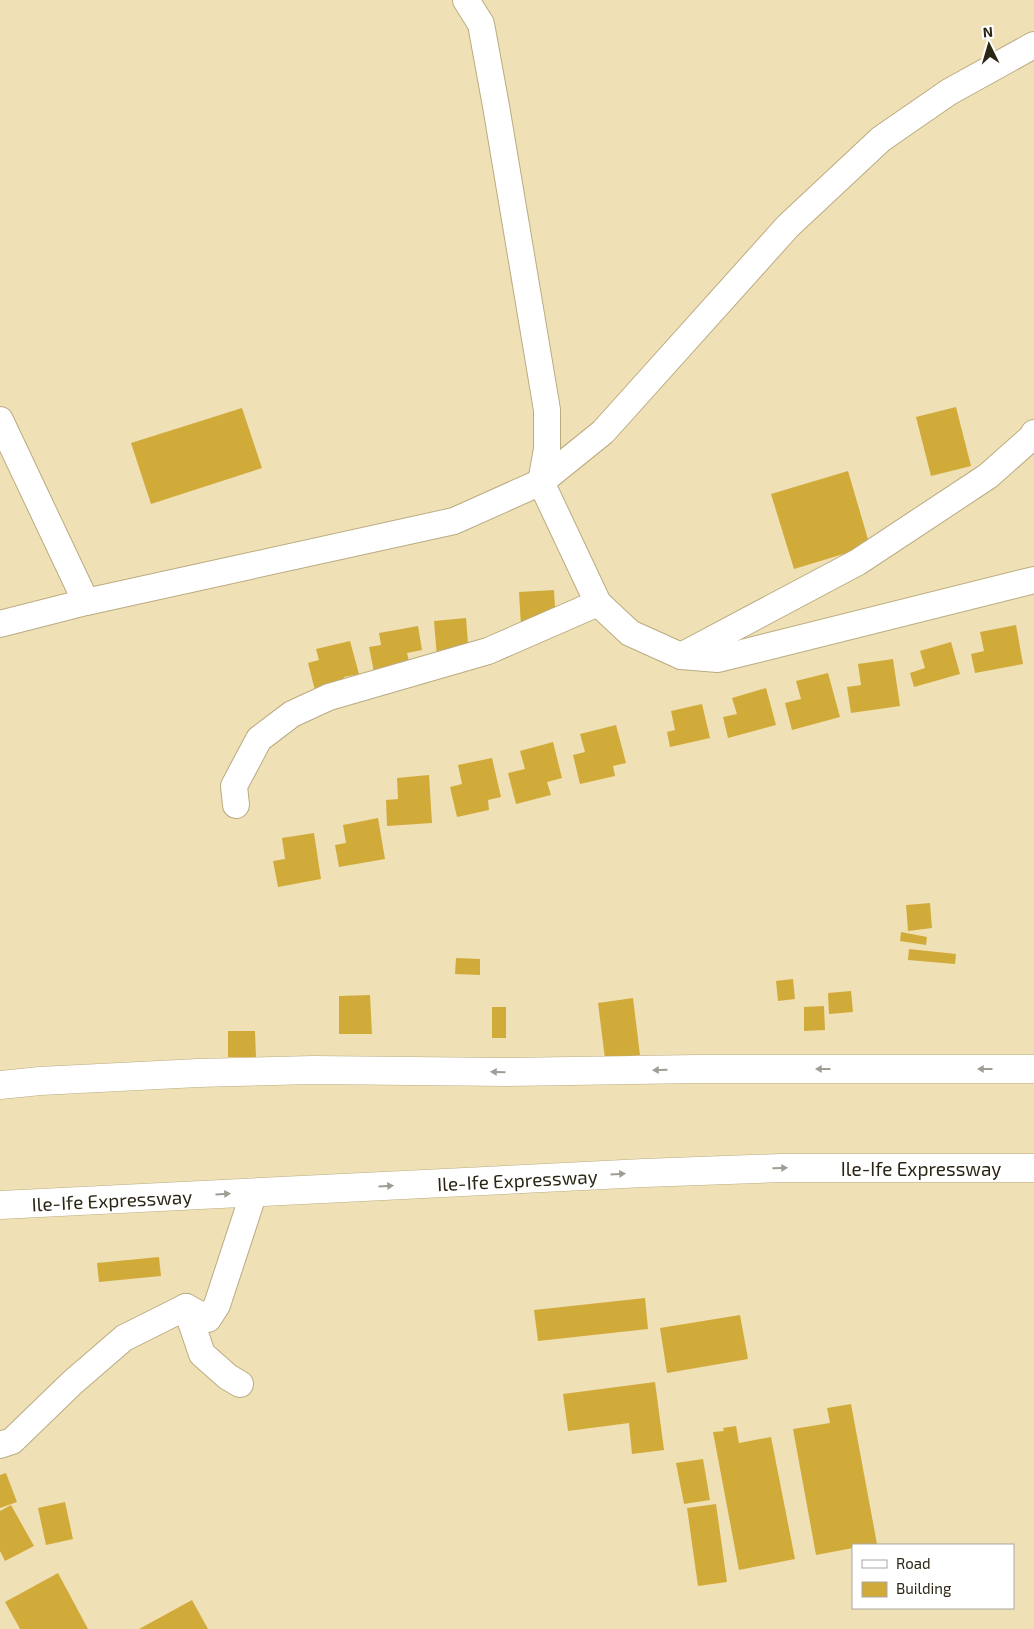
<svg xmlns="http://www.w3.org/2000/svg" width="1034" height="1629" font-family="'Exo 2',sans-serif">
<rect width="100%" height="100%" fill="#f0e0b5"/>
<g fill="#d1ab3a">
<path d="M956 407 971 466 931 476 916 417Z"/>
<path d="M242 408 262 468 151 504 131 443Z"/>
<path d="M848 471 870 546 794 569 771 494Z"/>
<path d="M554 590 556 625 521 627 519 592Z"/>
<path d="M466 618 470 668 438 670 434 621Z"/>
<path d="M1016 625 1023 664 975 673 971 654 984 651 980 632Z"/>
<path d="M418 626 422 650 407 653 410 666 374 672 369 647 381 645 379 633Z"/>
<path d="M350 641 359 674 344 677 347 690 317 698 308 663 319 660 316 649Z"/>
<path d="M951 642 960 674 914 687 910 673 925 668 920 651Z"/>
<path d="M893 659 900 706 851 713 847 687 861 685 858 664Z"/>
<path d="M828 673 840 717 792 730 785 703 801 699 796 681Z"/>
<path d="M766 688 776 725 728 738 723 717 737 714 732 698Z"/>
<path d="M702 704 710 738 670 747 667 732 675 730 671 711Z"/>
<path d="M616 725 626 763 613 766 615 776 580 784 573 755 585 752 580 734Z"/>
<path d="M553 742 562 778 547 782 551 795 516 804 508 773 525 769 520 751Z"/>
<path d="M492 758 501 797 488 800 489 810 457 817 450 787 462 784 458 765Z"/>
<path d="M429 775 432 823 387 826 386 800 398 799 397 778Z"/>
<path d="M378 818 385 859 339 867 335 845 346 843 343 825Z"/>
<path d="M314 833 321 879 278 887 273 861 285 859 282 838Z"/>
<path d="M930 903 932 928 908 931 906 905Z"/>
<path d="M901 932 927 937 926 945 900 941Z"/>
<path d="M909 949 956 954 955 964 908 960Z"/>
<path d="M456 958 480 959V975L455 974Z"/>
<path d="M793 979 795 999 778 1001 776 981Z"/>
<path d="M851 991 853 1012 829 1014 828 993Z"/>
<path d="M370 995 372 1034H339V996Z"/>
<path d="M633 998 640 1055 605 1059 598 1003Z"/>
<path d="M824 1006 825 1030 804 1031V1007Z"/>
<rect x="492" y="1007" width="14" height="31"/>
<path d="M228 1031H255L256 1057H228Z"/>
<path d="M159 1257 161 1276 99 1282 97 1263Z"/>
<path d="M645 1298 648 1329 538 1341 534 1310Z"/>
<path d="M740 1315 748 1359 667 1373 660 1328Z"/>
<path d="M655 1382 664 1450 632 1454 629 1423 568 1431 563 1394Z"/>
<path d="M851 1404 877 1544 853 1545V1548L816 1555 793 1429 830 1423 827 1408Z"/>
<path d="M736 1426 739 1443 771 1437 795 1559 739 1570 713 1432 724 1431 723 1428Z"/>
<path d="M703 1459 710 1500 684 1504 676 1463Z"/>
<path d="M6 1473 17 1502 0 1508V1475Z"/>
<path d="M65 1502 73 1539 46 1545 38 1508Z"/>
<path d="M716 1504 727 1582 698 1586 687 1508Z"/>
<path d="M11 1505 34 1546 5 1561 0 1551V1511Z"/>
<path d="M58 1573 88 1629H20L5 1602Z"/>
<path d="M192 1600 208 1629H139Z"/>
</g>
<g fill="none" stroke-linecap="round" stroke-linejoin="round">
<defs>
<g id="minor">
<path d="M466 0 481 24 496 106 547 410V449L541 482 598 603 630 633 681 656 718 659 1034 580"/>
<path d="M0 420 86 602"/>
<path d="M0 624 86 602 454 521 541 482 603 432 788 226 881 139 949 92 1034 45"/>
<path d="M681 656 858 562 988 476 1032 437 1034 433"/>
<path d="M236 805 234 786 259 739 292 714 329 697 488 651 598 603"/>
<path d="M186 1307 208 1319 217 1305 254 1192"/>
<path d="M186 1307 202 1354 228 1377 240 1384"/>
<path d="M0 1445 12 1441 73 1382 124 1338 186 1307"/>
</g>
<g id="highway">
<path d="M0 1085 40 1081 198 1073 313 1070 508 1072 697 1069H1034"/>
<path id="s1" d="M0 1205 644 1173 781 1168H1034"/>
</g>
</defs>
<use href="#minor" stroke="#baab81" stroke-width="28"/>
<use href="#highway" stroke="#baab81" stroke-width="29"/>
<use href="#minor" stroke="#fff" stroke-width="26"/>
<use href="#highway" stroke="#fff" stroke-width="28"/>
</g>
<defs><path id="oneway-solid" d="M-6-.8H1V-3.2L6.5 0L1 3.2V.8H-6Z" transform="scale(1.25)"/></defs>
<g fill="#a09d95">
<use href="#oneway-solid" transform="translate(823 1069) rotate(180)"/>
<use href="#oneway-solid" transform="translate(985 1069) rotate(-180)"/>
<use href="#oneway-solid" transform="translate(660 1070) rotate(179)"/>
<use href="#oneway-solid" transform="translate(498 1072) rotate(-179)"/>
<use href="#oneway-solid" transform="translate(780 1168) rotate(-1)"/>
<use href="#oneway-solid" transform="translate(618 1174) rotate(-3)"/>
<use href="#oneway-solid" transform="translate(386 1186) rotate(-3)"/>
<use href="#oneway-solid" transform="translate(223 1194) rotate(-3)"/>
</g>
<g text-anchor="middle" dominant-baseline="central" stroke-width="4" stroke-linejoin="round" paint-order="stroke">
<g font-size="19" fill="#2b2514" stroke="#fff">
<text stroke="none"><textPath href="#s1" startOffset="922">Ile-Ife Expressway</textPath></text>
<text stroke="none"><textPath href="#s1" startOffset="518">Ile-Ife Expressway</textPath></text>
<text stroke="none"><textPath href="#s1" startOffset="112">Ile-Ife Expressway</textPath></text>
</g>
</g>
<rect x="852" y="1544" width="162" height="65" fill="#ffffff" stroke="#aaa8a1"/>
<rect x="862" y="1560" width="25" height="8" fill="#ffffff" stroke="#aaa8a1"/>
<text x="896" y="1569" font-size="15" fill="#2b2514">Road</text>
<rect x="862" y="1582" width="25" height="15" fill="#d1ab3a" stroke="#aaa8a1"/>
<text x="896" y="1594" font-size="15" fill="#2b2514">Building</text>
<g transform="translate(989 45) rotate(355)" stroke="#ffffff" stroke-width="4" paint-order="stroke">
<path d="M0-4L9 19L0 12L-9 19Z" fill="#2b2514"/>
<text y="-8" font-size="14" font-weight="bold" text-anchor="middle" fill="#2b2514">N</text>
</g>
</svg>
